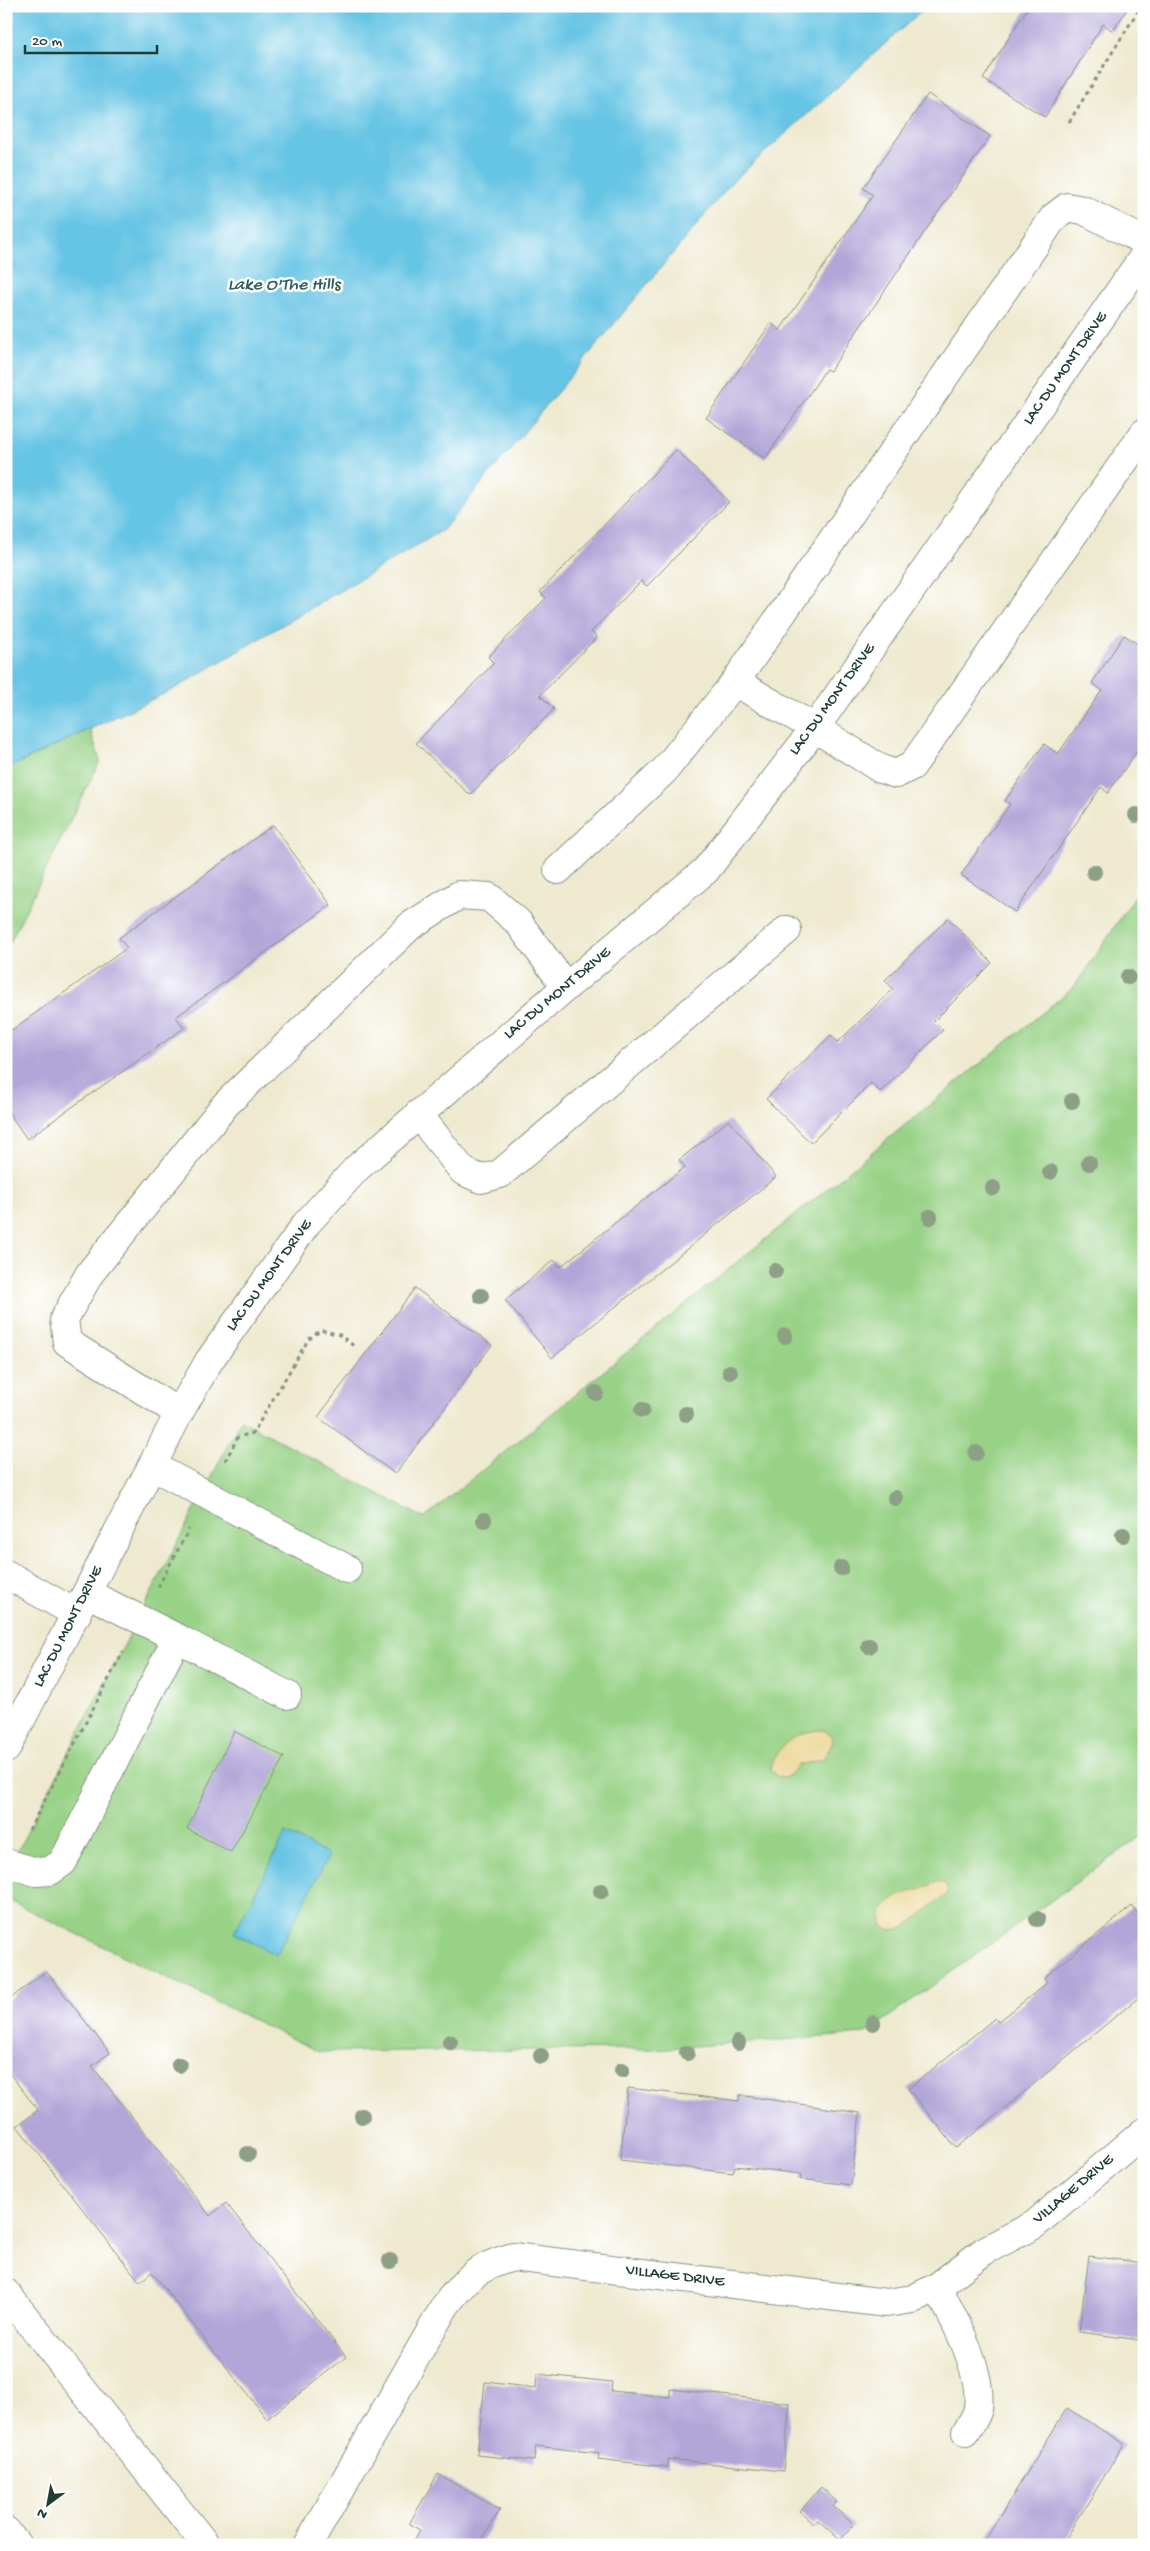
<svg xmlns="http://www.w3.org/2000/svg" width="1150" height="2551" font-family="'Gochi Hand',sans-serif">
<rect width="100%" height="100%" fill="#fff"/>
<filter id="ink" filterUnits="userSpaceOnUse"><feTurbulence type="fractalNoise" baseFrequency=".02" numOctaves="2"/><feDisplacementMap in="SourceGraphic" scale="10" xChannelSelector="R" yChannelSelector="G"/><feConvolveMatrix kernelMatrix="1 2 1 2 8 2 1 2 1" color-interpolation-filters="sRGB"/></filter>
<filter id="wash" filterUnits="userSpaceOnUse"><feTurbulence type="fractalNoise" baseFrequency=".0096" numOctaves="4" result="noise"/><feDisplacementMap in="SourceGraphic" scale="20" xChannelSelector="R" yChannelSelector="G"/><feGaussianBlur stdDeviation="1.12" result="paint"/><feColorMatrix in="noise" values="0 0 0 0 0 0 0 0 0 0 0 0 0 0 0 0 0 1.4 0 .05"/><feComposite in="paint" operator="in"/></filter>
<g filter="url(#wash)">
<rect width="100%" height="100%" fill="#eee9cf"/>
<g fill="#98d286" stroke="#5c885d">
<path d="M90 729 100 761 6 950V769Z"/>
<path d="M1144 883V1834L865 2034 653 2049 319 2052 6 1899V1873L241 1420 424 1518 1074 987Z"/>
</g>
<g fill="#eeda9e" stroke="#868c69">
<path d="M823 1730 831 1735 833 1742 823 1759 798 1765 791 1774 784 1778 776 1776 770 1768C783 1741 793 1732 823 1730Z"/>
<path d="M939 1881 946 1885 948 1893 904 1928 889 1930 882 1925C878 1892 916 1894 939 1881Z"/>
</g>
<g fill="#66c4e4" stroke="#42808c">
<path d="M6 6H927L732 182 443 530 174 689 6 769Z"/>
<path d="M286 1833 329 1855 276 1955 234 1933Z"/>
</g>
<g id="blocks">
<g fill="#b2a6d8">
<path d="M1029 6H1129L1113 31 1103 24 1045 117 983 79Z"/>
<path d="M928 94 990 136 830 371 826 369 765 459 706 418 771 323 780 330 873 195 863 188Z"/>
<path d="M676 450 729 502 647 586 641 581 591 632 597 637 540 695 554 709 470 795 416 743 494 663 488 657 546 598 540 592Z"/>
<path d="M1124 635 1144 648V741L1108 793 1101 787 1015 912 961 875 1010 804 1005 801 1044 744 1058 754 1102 690 1092 683Z"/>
<path d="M273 825 331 905 176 1017 184 1028 27 1139 6 1109V1034L127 948 119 938Z"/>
<path d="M948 918 992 963 934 1021 943 1030 880 1092 871 1083 811 1143 766 1099 831 1035 838 1042 893 989 885 980Z"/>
<path d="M729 1120 776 1177 552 1358 505 1300 554 1260 560 1267 685 1167 679 1160Z"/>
<path d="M415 1288 492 1345 395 1474 318 1417Z"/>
<path d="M234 1731 284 1757 231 1852 187 1829Z"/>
<path d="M1132 1906 1144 1921V1993L956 2148 908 2089 995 2018 998 2022 1047 1983 1044 1978Z"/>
<path d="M46 1971 110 2053 92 2066 210 2216 226 2203 346 2357 267 2419 152 2272 140 2282 17 2126 38 2110 6 2069V2002Z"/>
<path d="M628 2088 739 2101V2095L860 2113 851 2185 800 2179 801 2174 735 2166 733 2173 620 2160Z"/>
<path d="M1089 2256 1144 2263V2326H1142L1140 2340 1079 2332Z"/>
<path d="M537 2374 612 2382 611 2391 670 2397V2389L790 2403 783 2471 668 2459V2467L598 2459 599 2453 536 2446 534 2461 477 2455 485 2382 536 2388Z"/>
<path d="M1067 2408 1124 2444 1062 2545H988L984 2542Z"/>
<path d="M438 2474 500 2510 479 2545H411L420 2530 409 2524Z"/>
<path d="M821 2487 837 2502 833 2506 854 2525 840 2540 818 2520 814 2524 800 2511Z"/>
</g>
</g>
</g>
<g filter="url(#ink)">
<use href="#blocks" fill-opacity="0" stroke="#869382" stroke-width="1"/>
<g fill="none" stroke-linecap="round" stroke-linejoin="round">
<defs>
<g id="minor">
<path d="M735 682 1054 217 1067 207 1083 210 1144 241"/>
<path d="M558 870 664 771 735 682 815 728 881 769 896 774 912 766 1144 433"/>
<path d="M418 1114 463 1171 481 1179 500 1174 787 930"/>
<path d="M179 1413 67 1342 64 1319 90 1273 226 1104 410 926 459 895 489 897 518 922 566 987"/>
<path d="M152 1466 347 1569"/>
<path d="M6 1574 77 1614"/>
<path d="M177 1638 287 1695"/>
<path d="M6 1749 179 1413 209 1361 306 1224 357 1168 566 987 706 870 815 728 1144 256"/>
<path d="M6 1863 36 1872 50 1871 63 1862 177 1638 87 1593"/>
<path d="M937 2287C954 2318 983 2371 978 2408 977 2416 970 2425 966 2432"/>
<path d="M6 2293 206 2545"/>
<path d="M6 2531 17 2545"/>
<path d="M308 2545 445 2306C467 2277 477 2267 513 2257L886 2303 913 2299 937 2287 984 2251 1034 2225 1144 2132"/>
</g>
</defs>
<use href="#minor" stroke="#869382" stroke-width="30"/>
<g stroke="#869382" stroke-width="3" stroke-dasharray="4 4" stroke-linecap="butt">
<path d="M1069 122 1141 6"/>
<path d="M225 1461 238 1437 253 1433 308 1340 321 1330 340 1335 355 1347"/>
<path d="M158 1587 189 1529"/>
<path d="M29 1830 123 1652"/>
</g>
<use href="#minor" stroke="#fff" stroke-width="28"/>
</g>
<g fill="#8d9f85">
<circle cx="1136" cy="815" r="8"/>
<circle cx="1094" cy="872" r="8"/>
<circle cx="1128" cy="977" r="8"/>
<circle cx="1072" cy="1101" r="8"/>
<circle cx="1089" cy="1163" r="8"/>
<circle cx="1050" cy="1172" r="8"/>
<circle cx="993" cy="1188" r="8"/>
<circle cx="930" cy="1217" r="8"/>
<circle cx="775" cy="1271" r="8"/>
<circle cx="481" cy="1296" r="8"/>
<circle cx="785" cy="1336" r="8"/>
<circle cx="730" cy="1372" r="8"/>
<circle cx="596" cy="1393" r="8"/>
<circle cx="642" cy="1410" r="8"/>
<circle cx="686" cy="1414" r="8"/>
<circle cx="976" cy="1453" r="8"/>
<circle cx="895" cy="1498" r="8"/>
<circle cx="484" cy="1520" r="8"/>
<circle cx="1123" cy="1535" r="8"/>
<circle cx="841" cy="1568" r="8"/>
<circle cx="869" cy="1646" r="8"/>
<circle cx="601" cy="1891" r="8"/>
<circle cx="1037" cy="1919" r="8"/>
<circle cx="873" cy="2023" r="8"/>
<circle cx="450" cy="2042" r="8"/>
<circle cx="738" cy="2043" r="8"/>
<circle cx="687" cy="2053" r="8"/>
<circle cx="541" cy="2056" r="8"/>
<circle cx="179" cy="2065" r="8"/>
<circle cx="622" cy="2070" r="8"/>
<circle cx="362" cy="2116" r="8"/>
<circle cx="248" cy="2154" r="8"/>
<circle cx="390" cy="2261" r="8"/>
</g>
</g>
<g text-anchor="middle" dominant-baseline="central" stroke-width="5" stroke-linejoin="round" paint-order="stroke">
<g font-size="16" fill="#1f3d34" stroke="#fff">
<text transform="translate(1066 369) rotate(-55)">LAC DU MONT DRIVE</text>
<text transform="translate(833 700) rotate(-54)">LAC DU MONT DRIVE</text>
<text transform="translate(558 994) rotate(-40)">LAC DU MONT DRIVE</text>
<text transform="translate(270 1276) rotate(-54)">LAC DU MONT DRIVE</text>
<text transform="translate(69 1627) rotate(-63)">LAC DU MONT DRIVE</text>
<text transform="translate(1074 2190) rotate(-40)">VILLAGE DRIVE</text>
<text transform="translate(675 2277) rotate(7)">VILLAGE DRIVE</text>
</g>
<g font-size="18" font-style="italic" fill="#315f60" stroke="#fff">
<text x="284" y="285">Lake O'The Hills</text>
</g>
</g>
<rect width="1150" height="2551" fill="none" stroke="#fff" stroke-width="25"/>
<g transform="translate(48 2504) rotate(212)" stroke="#ffffff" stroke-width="4" paint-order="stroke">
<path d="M0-4L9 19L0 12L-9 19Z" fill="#1f3d34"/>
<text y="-8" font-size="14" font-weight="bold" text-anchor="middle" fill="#1f3d34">N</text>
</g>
<path d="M25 45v8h132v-8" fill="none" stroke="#1f3d34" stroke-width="2.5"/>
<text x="32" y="45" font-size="15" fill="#1f3d34" stroke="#ffffff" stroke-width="4" paint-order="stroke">20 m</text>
</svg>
